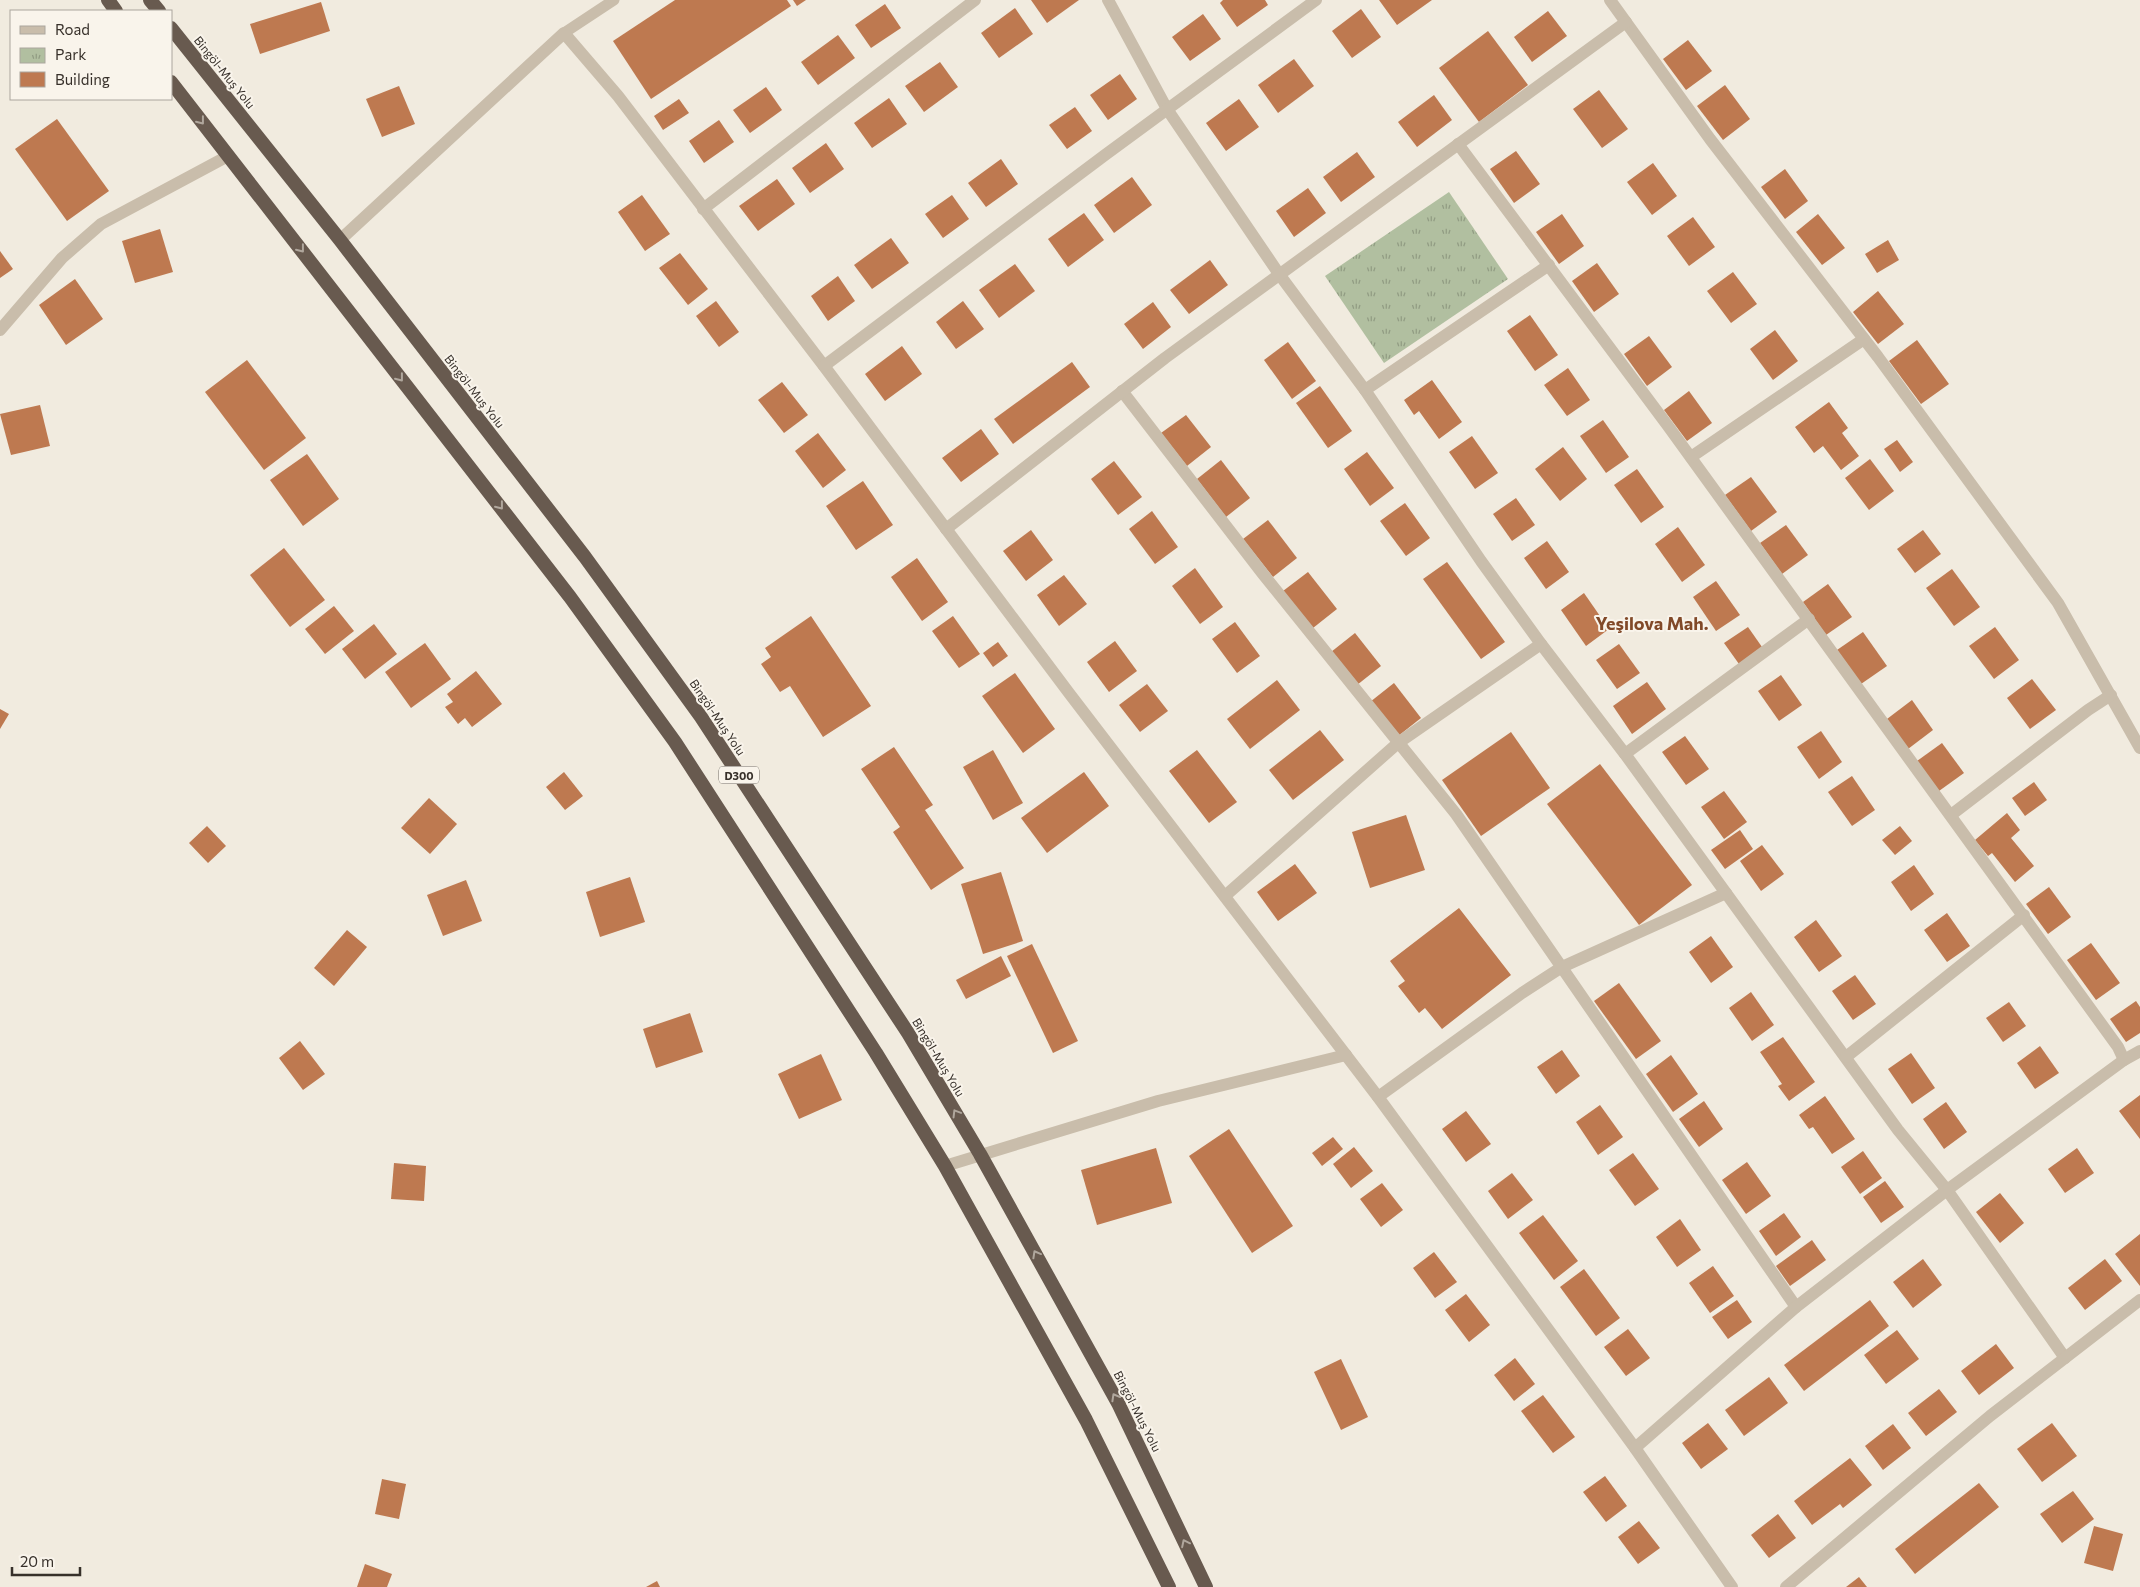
<svg xmlns="http://www.w3.org/2000/svg" width="2140" height="1587" font-family="Commissioner,sans-serif">
<defs>
<pattern id="park-tufts" width="24" height="20" patternUnits="userSpaceOnUse" patternTransform="scale(1.25)"><rect width="24" height="20" fill="#b1bfa0"/><path d="M3 7l-1-3M5 7V3M7 7l1-3M15 17l-1-3M17 17v-4M19 17l1-3" fill="none" stroke="#919c83"/></pattern>
</defs>
<rect width="100%" height="100%" fill="#f1ebdf"/>
<path fill="url(#park-tufts)" d="M1449 192 1508 279 1384 363 1325 276Z"/>
<g fill="#be7950">
<path d="M675 0H787L791 6 651 99 613 41Z"/>
<path d="M793 0H806L797 6Z"/>
<path d="M1031 0H1079L1047 23Z"/>
<path d="M1223 0H1265L1268 5 1237 27 1220 3Z"/>
<path d="M1379 0H1432L1397 25Z"/>
<path d="M321 2 330 31 260 54 250 24Z"/>
<path d="M885 4 901 28 871 48 855 25Z"/>
<path d="M1015 8 1033 34 999 58 981 33Z"/>
<path d="M1361 9 1381 37 1352 58 1332 31Z"/>
<path d="M1548 11 1567 36 1532 62 1514 37Z"/>
<path d="M1203 14 1221 39 1190 61 1172 37Z"/>
<path d="M1488 31 1528 85 1479 122 1439 68Z"/>
<path d="M838 35 855 58 818 85 801 62Z"/>
<path d="M1688 40 1712 71 1686 90 1663 59Z"/>
<path d="M1294 59 1314 86 1278 113 1258 85Z"/>
<path d="M940 62 958 87 924 112 905 86Z"/>
<path d="M1120 74 1137 99 1108 120 1090 95Z"/>
<path d="M1725 85 1750 119 1723 140 1697 106Z"/>
<path d="M399 86 415 124 382 137 366 99Z"/>
<path d="M766 87 782 110 750 133 733 110Z"/>
<path d="M1599 90 1628 129 1602 148 1573 109Z"/>
<path d="M1434 95 1452 120 1417 147 1398 122Z"/>
<path d="M889 98 907 124 872 148 854 123Z"/>
<path d="M679 99 689 113 663 130 654 116Z"/>
<path d="M1239 99 1259 127 1226 151 1206 123Z"/>
<path d="M1075 107 1092 131 1067 149 1049 125Z"/>
<path d="M57 119 109 191 67 221 15 149Z"/>
<path d="M719 120 734 142 704 163 689 141Z"/>
<path d="M826 143 844 169 810 193 792 168Z"/>
<path d="M1516 151 1540 184 1514 203 1490 169Z"/>
<path d="M1357 152 1375 177 1341 202 1323 177Z"/>
<path d="M1001 159 1018 184 986 207 968 183Z"/>
<path d="M1653 163 1677 196 1652 215 1627 182Z"/>
<path d="M1785 169 1808 201 1785 219 1761 187Z"/>
<path d="M1132 177 1152 205 1114 233 1094 205Z"/>
<path d="M777 179 795 204 758 231 739 206Z"/>
<path d="M1308 188 1326 213 1294 237 1276 211Z"/>
<path d="M642 195 670 234 645 251 618 212Z"/>
<path d="M952 195 969 219 943 238 925 214Z"/>
<path d="M1084 213 1104 240 1068 267 1048 239Z"/>
<path d="M1562 214 1584 246 1559 264 1536 232Z"/>
<path d="M1818 214 1845 248 1822 265 1796 232Z"/>
<path d="M1693 217 1715 247 1689 266 1667 236Z"/>
<path d="M160 229 173 272 135 283 122 241Z"/>
<path d="M891 238 909 263 872 289 854 265Z"/>
<path d="M1888 240 1899 260 1877 273 1865 254Z"/>
<path d="M0 251 13 269 0 278Z"/>
<path d="M680 253 708 289 688 305 659 268Z"/>
<path d="M1210 260 1228 285 1189 314 1170 290Z"/>
<path d="M1597 263 1619 294 1594 312 1572 281Z"/>
<path d="M1015 264 1035 291 999 318 979 290Z"/>
<path d="M1733 272 1757 304 1731 323 1707 291Z"/>
<path d="M838 276 855 301 828 321 811 296Z"/>
<path d="M75 279 103 319 66 345 39 305Z"/>
<path d="M1878 291 1904 324 1878 344 1853 312Z"/>
<path d="M716 301 739 332 719 347 696 316Z"/>
<path d="M963 301 984 329 956 349 936 322Z"/>
<path d="M1153 302 1171 327 1143 349 1124 324Z"/>
<path d="M1530 315 1558 355 1535 371 1507 331Z"/>
<path d="M1775 330 1798 361 1773 380 1750 349Z"/>
<path d="M1649 336 1672 367 1647 386 1624 354Z"/>
<path d="M1917 340 1949 384 1921 404 1889 361Z"/>
<path d="M1288 342 1316 381 1292 399 1264 360Z"/>
<path d="M902 346 922 374 885 401 865 374Z"/>
<path d="M247 360 306 438 264 470 205 392Z"/>
<path d="M1072 362 1090 387 1013 444 994 419Z"/>
<path d="M1568 368 1590 400 1567 416 1544 385Z"/>
<path d="M1432 380 1462 422 1439 439 1419 411 1414 415 1404 400Z"/>
<path d="M782 382 808 415 784 433 758 400Z"/>
<path d="M1320 386 1352 431 1328 448 1296 403Z"/>
<path d="M1689 391 1712 423 1687 441 1664 410Z"/>
<path d="M1829 402 1848 428 1842 433 1859 456 1841 470 1823 446 1814 453 1795 427Z"/>
<path d="M40 405 50 446 11 455 0 414Z"/>
<path d="M1186 415 1211 447 1187 466 1161 433Z"/>
<path d="M1603 420 1629 457 1606 473 1580 436Z"/>
<path d="M981 429 999 454 961 482 942 458Z"/>
<path d="M818 433 846 470 823 488 795 451Z"/>
<path d="M1472 436 1498 473 1475 489 1449 452Z"/>
<path d="M1897 440 1913 462 1900 472 1884 449Z"/>
<path d="M1563 447 1587 479 1560 501 1535 469Z"/>
<path d="M1367 452 1394 488 1370 506 1344 469Z"/>
<path d="M307 454 339 499 303 526 270 480Z"/>
<path d="M1870 459 1894 491 1869 510 1845 478Z"/>
<path d="M1221 460 1250 498 1226 517 1197 479Z"/>
<path d="M1114 461 1142 497 1118 515 1091 479Z"/>
<path d="M1637 469 1664 507 1641 523 1614 485Z"/>
<path d="M1751 477 1777 512 1751 531 1725 495Z"/>
<path d="M863 481 893 525 856 550 826 506Z"/>
<path d="M1516 498 1535 525 1512 541 1493 514Z"/>
<path d="M1405 503 1430 538 1406 556 1380 521Z"/>
<path d="M1152 511 1178 547 1155 564 1129 529Z"/>
<path d="M1268 520 1297 558 1273 577 1243 539Z"/>
<path d="M1786 525 1808 555 1782 574 1760 543Z"/>
<path d="M1678 527 1705 565 1682 582 1655 544Z"/>
<path d="M1031 530 1053 560 1026 581 1003 551Z"/>
<path d="M1923 530 1941 554 1915 573 1897 549Z"/>
<path d="M1547 541 1569 572 1546 589 1524 558Z"/>
<path d="M284 548 325 600 290 627 250 575Z"/>
<path d="M917 558 948 602 922 621 891 577Z"/>
<path d="M1447 562 1505 642 1481 659 1423 579Z"/>
<path d="M1195 568 1223 607 1200 624 1172 586Z"/>
<path d="M1952 569 1980 607 1954 626 1926 588Z"/>
<path d="M1308 572 1337 609 1313 628 1283 591Z"/>
<path d="M1064 575 1087 604 1059 626 1037 595Z"/>
<path d="M1716 581 1740 615 1716 631 1693 597Z"/>
<path d="M1828 584 1852 617 1826 635 1803 602Z"/>
<path d="M1584 593 1609 629 1586 646 1561 610Z"/>
<path d="M334 606 354 631 325 654 305 629Z"/>
<path d="M811 616 871 706 823 737 790 686 780 692 761 664 771 657 765 648Z"/>
<path d="M953 616 980 654 959 668 932 631Z"/>
<path d="M1235 622 1260 656 1237 673 1212 639Z"/>
<path d="M374 624 397 654 365 679 342 649Z"/>
<path d="M1748 627 1762 647 1739 664 1724 643Z"/>
<path d="M1995 627 2019 660 1994 679 1969 646Z"/>
<path d="M1863 632 1887 666 1861 684 1837 650Z"/>
<path d="M1355 633 1381 666 1357 685 1331 652Z"/>
<path d="M1115 641 1137 671 1109 692 1087 662Z"/>
<path d="M998 642 1008 656 993 667 983 653Z"/>
<path d="M425 643 451 679 411 708 385 672Z"/>
<path d="M1619 644 1640 673 1617 689 1596 660Z"/>
<path d="M476 671 502 704 472 727 465 718 458 724 445 707 453 702 447 694Z"/>
<path d="M1015 673 1055 729 1023 753 982 696Z"/>
<path d="M1781 675 1802 705 1779 721 1758 691Z"/>
<path d="M2032 679 2056 710 2030 729 2007 698Z"/>
<path d="M1277 680 1300 710 1250 749 1227 719Z"/>
<path d="M1647 682 1666 709 1632 734 1613 706Z"/>
<path d="M1394 683 1421 718 1397 737 1370 702Z"/>
<path d="M1147 684 1168 711 1140 732 1119 705Z"/>
<path d="M1912 700 1933 730 1908 749 1887 719Z"/>
<path d="M0 709 9 714 0 729Z"/>
<path d="M1320 730 1344 760 1293 800 1269 770Z"/>
<path d="M1821 731 1842 762 1819 779 1797 747Z"/>
<path d="M1511 732 1550 788 1481 836 1442 780Z"/>
<path d="M1685 736 1709 769 1686 785 1662 752Z"/>
<path d="M1942 743 1964 773 1939 791 1917 761Z"/>
<path d="M894 747 933 805 925 810 964 868 931 890 893 832 900 827 861 769Z"/>
<path d="M993 750 1023 803 993 820 963 767Z"/>
<path d="M1197 750 1237 802 1209 823 1169 771Z"/>
<path d="M1600 764 1692 885 1639 925 1547 804Z"/>
<path d="M564 772 583 796 565 810 546 787Z"/>
<path d="M1084 772 1109 806 1047 853 1021 818Z"/>
<path d="M1852 776 1875 810 1852 826 1828 792Z"/>
<path d="M2034 782 2047 800 2025 816 2012 798Z"/>
<path d="M1724 791 1747 822 1724 839 1701 807Z"/>
<path d="M429 798 457 824 430 854 401 828Z"/>
<path d="M2007 813 2020 830 2011 838 2034 866 2015 882 1992 853 1988 856 1975 840Z"/>
<path d="M1406 815 1425 870 1370 888 1352 832Z"/>
<path d="M207 826 226 846 208 863 189 843Z"/>
<path d="M1900 826 1912 841 1895 855 1882 840Z"/>
<path d="M1740 830 1753 849 1725 869 1711 850Z"/>
<path d="M1762 845 1784 874 1761 891 1740 861Z"/>
<path d="M1295 864 1317 893 1278 921 1257 892Z"/>
<path d="M1914 865 1934 894 1911 911 1891 882Z"/>
<path d="M1001 872 1023 941 983 954 961 884Z"/>
<path d="M630 877 645 922 600 937 586 892Z"/>
<path d="M466 880 482 921 443 936 427 895Z"/>
<path d="M2049 887 2071 917 2048 934 2026 904Z"/>
<path d="M1459 908 1511 975 1442 1029 1425 1008 1419 1013 1398 986 1405 981 1390 961Z"/>
<path d="M1947 913 1970 946 1947 962 1924 930Z"/>
<path d="M1816 920 1842 956 1819 972 1794 937Z"/>
<path d="M347 930 367 947 334 986 314 968Z"/>
<path d="M1711 936 1733 967 1711 983 1689 952Z"/>
<path d="M2091 943 2120 983 2096 1000 2067 960Z"/>
<path d="M1032 944 1078 1041 1053 1053 1007 956Z"/>
<path d="M1001 956 1011 976 966 999 956 980Z"/>
<path d="M1855 975 1876 1004 1853 1020 1832 991Z"/>
<path d="M1619 983 1661 1041 1636 1059 1594 1001Z"/>
<path d="M1751 992 1774 1025 1752 1041 1729 1008Z"/>
<path d="M2136 1001 2140 1007V1033L2126 1042 2110 1019Z"/>
<path d="M2009 1002 2026 1026 2003 1042 1986 1018Z"/>
<path d="M690 1013 703 1052 656 1068 643 1029Z"/>
<path d="M1783 1037 1815 1082 1789 1101 1778 1086 1782 1084 1760 1052Z"/>
<path d="M300 1041 325 1074 303 1090 279 1058Z"/>
<path d="M2040 1046 2059 1073 2035 1089 2017 1063Z"/>
<path d="M1562 1050 1580 1076 1556 1094 1537 1067Z"/>
<path d="M1911 1053 1935 1088 1912 1104 1888 1069Z"/>
<path d="M821 1054 842 1100 799 1119 778 1074Z"/>
<path d="M1671 1055 1698 1094 1673 1112 1646 1074Z"/>
<path d="M2140 1095V1139L2119 1111Z"/>
<path d="M1825 1096 1855 1139 1832 1154 1813 1127 1809 1129 1799 1115Z"/>
<path d="M1704 1101 1723 1129 1699 1147 1679 1119Z"/>
<path d="M1946 1102 1967 1132 1944 1149 1923 1119Z"/>
<path d="M1600 1105 1623 1137 1598 1155 1576 1122Z"/>
<path d="M1466 1111 1491 1144 1466 1162 1442 1129Z"/>
<path d="M1229 1129 1293 1226 1252 1253 1189 1156Z"/>
<path d="M1333 1137 1343 1149 1322 1166 1312 1153Z"/>
<path d="M1354 1147 1373 1171 1351 1188 1333 1164Z"/>
<path d="M1156 1148 1172 1203 1097 1225 1081 1170Z"/>
<path d="M2077 1148 2094 1173 2065 1193 2048 1169Z"/>
<path d="M1863 1151 1882 1178 1860 1194 1841 1167Z"/>
<path d="M1633 1153 1659 1189 1635 1206 1609 1170Z"/>
<path d="M1747 1162 1771 1196 1746 1214 1722 1180Z"/>
<path d="M394 1163 426 1166 424 1201 391 1199Z"/>
<path d="M1512 1173 1533 1200 1508 1219 1488 1191Z"/>
<path d="M1885 1181 1904 1207 1881 1223 1863 1197Z"/>
<path d="M1382 1183 1403 1210 1381 1227 1360 1199Z"/>
<path d="M2000 1193 2024 1223 2000 1243 1976 1212Z"/>
<path d="M1784 1213 1801 1237 1776 1256 1759 1231Z"/>
<path d="M1543 1215 1578 1261 1554 1280 1519 1233Z"/>
<path d="M1680 1219 1701 1250 1677 1267 1656 1237Z"/>
<path d="M2140 1234V1286L2115 1254Z"/>
<path d="M1812 1240 1826 1260 1790 1286 1776 1266Z"/>
<path d="M1434 1252 1457 1282 1435 1298 1413 1268Z"/>
<path d="M1923 1259 1942 1285 1913 1308 1893 1282Z"/>
<path d="M2105 1259 2122 1281 2085 1310 2068 1288Z"/>
<path d="M1713 1266 1734 1296 1710 1313 1689 1283Z"/>
<path d="M1584 1269 1620 1318 1596 1336 1560 1287Z"/>
<path d="M1466 1294 1490 1325 1469 1342 1445 1310Z"/>
<path d="M1737 1300 1752 1322 1728 1339 1712 1317Z"/>
<path d="M1870 1300 1889 1326 1804 1391 1784 1365Z"/>
<path d="M1628 1329 1650 1358 1626 1376 1604 1347Z"/>
<path d="M1897 1330 1919 1359 1886 1384 1864 1355Z"/>
<path d="M1996 1344 2014 1368 1979 1395 1961 1371Z"/>
<path d="M1515 1358 1535 1384 1514 1401 1494 1375Z"/>
<path d="M1341 1359 1368 1417 1341 1430 1314 1372Z"/>
<path d="M1769 1377 1788 1403 1744 1436 1725 1410Z"/>
<path d="M1939 1389 1957 1412 1926 1436 1908 1413Z"/>
<path d="M1543 1395 1575 1437 1553 1453 1521 1411Z"/>
<path d="M1708 1423 1728 1449 1701 1469 1682 1443Z"/>
<path d="M2052 1423 2077 1456 2042 1482 2017 1449Z"/>
<path d="M1893 1424 1911 1448 1883 1470 1865 1446Z"/>
<path d="M1850 1458 1872 1485 1843 1508 1840 1504 1812 1525 1794 1501Z"/>
<path d="M1605 1476 1627 1506 1606 1522 1583 1492Z"/>
<path d="M382 1479 406 1484 399 1519 375 1514Z"/>
<path d="M1979 1483 1999 1507 1915 1574 1895 1549Z"/>
<path d="M2073 1491 2094 1519 2062 1543 2040 1514Z"/>
<path d="M1778 1514 1796 1538 1769 1558 1751 1535Z"/>
<path d="M1639 1521 1660 1548 1638 1564 1618 1537Z"/>
<path d="M2094 1526 2123 1534 2113 1571 2084 1563Z"/>
<path d="M365 1564 392 1574 387 1587H357Z"/>
<path d="M1859 1577 1867 1587H1846Z"/>
<path d="M657 1581 660 1587H646Z"/>
</g>
<g fill="none" stroke-linecap="round" stroke-linejoin="round">
<path stroke="#c9bdab" stroke-width="11" d="M564 33 614 0"/>
<g stroke="#c9bdab" stroke-width="12">
<path d="M1108 0 1167 109 1279 274 1365 390 1481 561 1541 644 1625 754 1898 1130 1947 1190 2065 1358"/>
<path d="M1610 0 1710 139 1878 357 2058 603 2140 748"/>
<path d="M1458 144 1668 426 2118 1047 2124 1060"/>
<path d="M703 209 975 0"/>
<path d="M340 240 564 33 618 96 824 366 1069 693 1378 1097 1635 1448 1732 1587"/>
<path d="M0 330 62 258 101 224 228 156"/>
<path d="M824 366 1105 155 1316 0"/>
<path d="M1365 390 1549 265"/>
<path d="M1122 391 1263 574 1456 814 1796 1307"/>
<path d="M1691 457 1864 339"/>
<path d="M946 529 1165 358 1626 22"/>
<path d="M1625 754 1809 619"/>
<path d="M1951 815 2088 710 2111 695"/>
<path d="M1225 896 1398 743 1541 644"/>
<path d="M1846 1057 2024 915"/>
<path d="M1378 1097 1522 993 1562 967 1726 893"/>
<path d="M945 1166 1158 1101 1346 1055"/>
<path d="M1635 1448 1796 1307 1947 1190 2124 1060 2140 1051"/>
<path d="M1786 1587 1990 1416 2140 1300"/>
</g>
<g stroke="#685a4f" stroke-width="14">
<path d="M108 0 116 11"/>
<path d="M150 0 159 11"/>
<path d="M171 28 340 240 585 557 701 717 908 1033 980 1154 1118 1403 1206 1587"/>
<path d="M171 82 570 597 675 742 876 1053 945 1166 1086 1420 1169 1587"/>
</g>
</g>
<defs><path id="oneway-chevron" d="M-2-3.5L2.5 0L-2 3.5" fill="none" stroke-width="1.6" stroke-linecap="round" stroke-linejoin="round" transform="scale(1.25)"/></defs>
<g stroke="#b0a79d">
<use href="#oneway-chevron" transform="translate(201 121) rotate(52)"/>
<use href="#oneway-chevron" transform="translate(301 249) rotate(52)"/>
<use href="#oneway-chevron" transform="translate(400 378) rotate(52)"/>
<use href="#oneway-chevron" transform="translate(500 506) rotate(52)"/>
<use href="#oneway-chevron" transform="translate(956 1113) rotate(-121)"/>
<use href="#oneway-chevron" transform="translate(1036 1254) rotate(-119)"/>
<use href="#oneway-chevron" transform="translate(1115 1397) rotate(-119)"/>
<use href="#oneway-chevron" transform="translate(1185 1543) rotate(-116)"/>
</g>
<g text-anchor="middle" dominant-baseline="central" stroke-width="4" stroke-linejoin="round" paint-order="stroke">
<rect fill="#f9f4eb" stroke="#716b64" stroke-width="1" x="719" y="766.5" width="40" height="17" rx="4"/>
<g font-size="11" font-weight="bold" fill="#37302a">
<text x="739" y="775">D300</text>
</g>
<g font-size="12" fill="#37302a" stroke="#f9f4eb">
<text transform="translate(225 72) rotate(51)">Bingöl-Muş Yolu</text>
<text transform="translate(475 391) rotate(52)">Bingöl-Muş Yolu</text>
<text transform="translate(718 717) rotate(56)">Bingöl-Muş Yolu</text>
<text transform="translate(939 1057) rotate(59)">Bingöl-Muş Yolu</text>
<text transform="translate(1138 1411) rotate(63)">Bingöl-Muş Yolu</text>
</g>
<g font-size="18" font-weight="bold" fill="#814928" stroke="#f9f4eb">
<text x="1652" y="623">Yeşilova Mah.</text>
</g>
</g>
<rect x="10" y="10" width="162" height="90" fill="#f9f4eb" stroke="#aba69e"/>
<rect x="20" y="26" width="25" height="8" fill="#c9bdab" stroke="#aba69e"/>
<text x="55" y="35" font-size="15" fill="#37302a">Road</text>
<rect x="20" y="48" width="25" height="15" fill="url(#park-tufts)" stroke="#aba69e"/>
<text x="55" y="60" font-size="15" fill="#37302a">Park</text>
<rect x="20" y="72" width="25" height="15" fill="#be7950" stroke="#aba69e"/>
<text x="55" y="85" font-size="15" fill="#37302a">Building</text>
<path d="M12 1567v8h68v-8" fill="none" stroke="#37302a" stroke-width="2.5"/>
<text x="20" y="1567" font-size="15" fill="#37302a" stroke="#f9f4eb" stroke-width="4" paint-order="stroke">20 m</text>
</svg>
